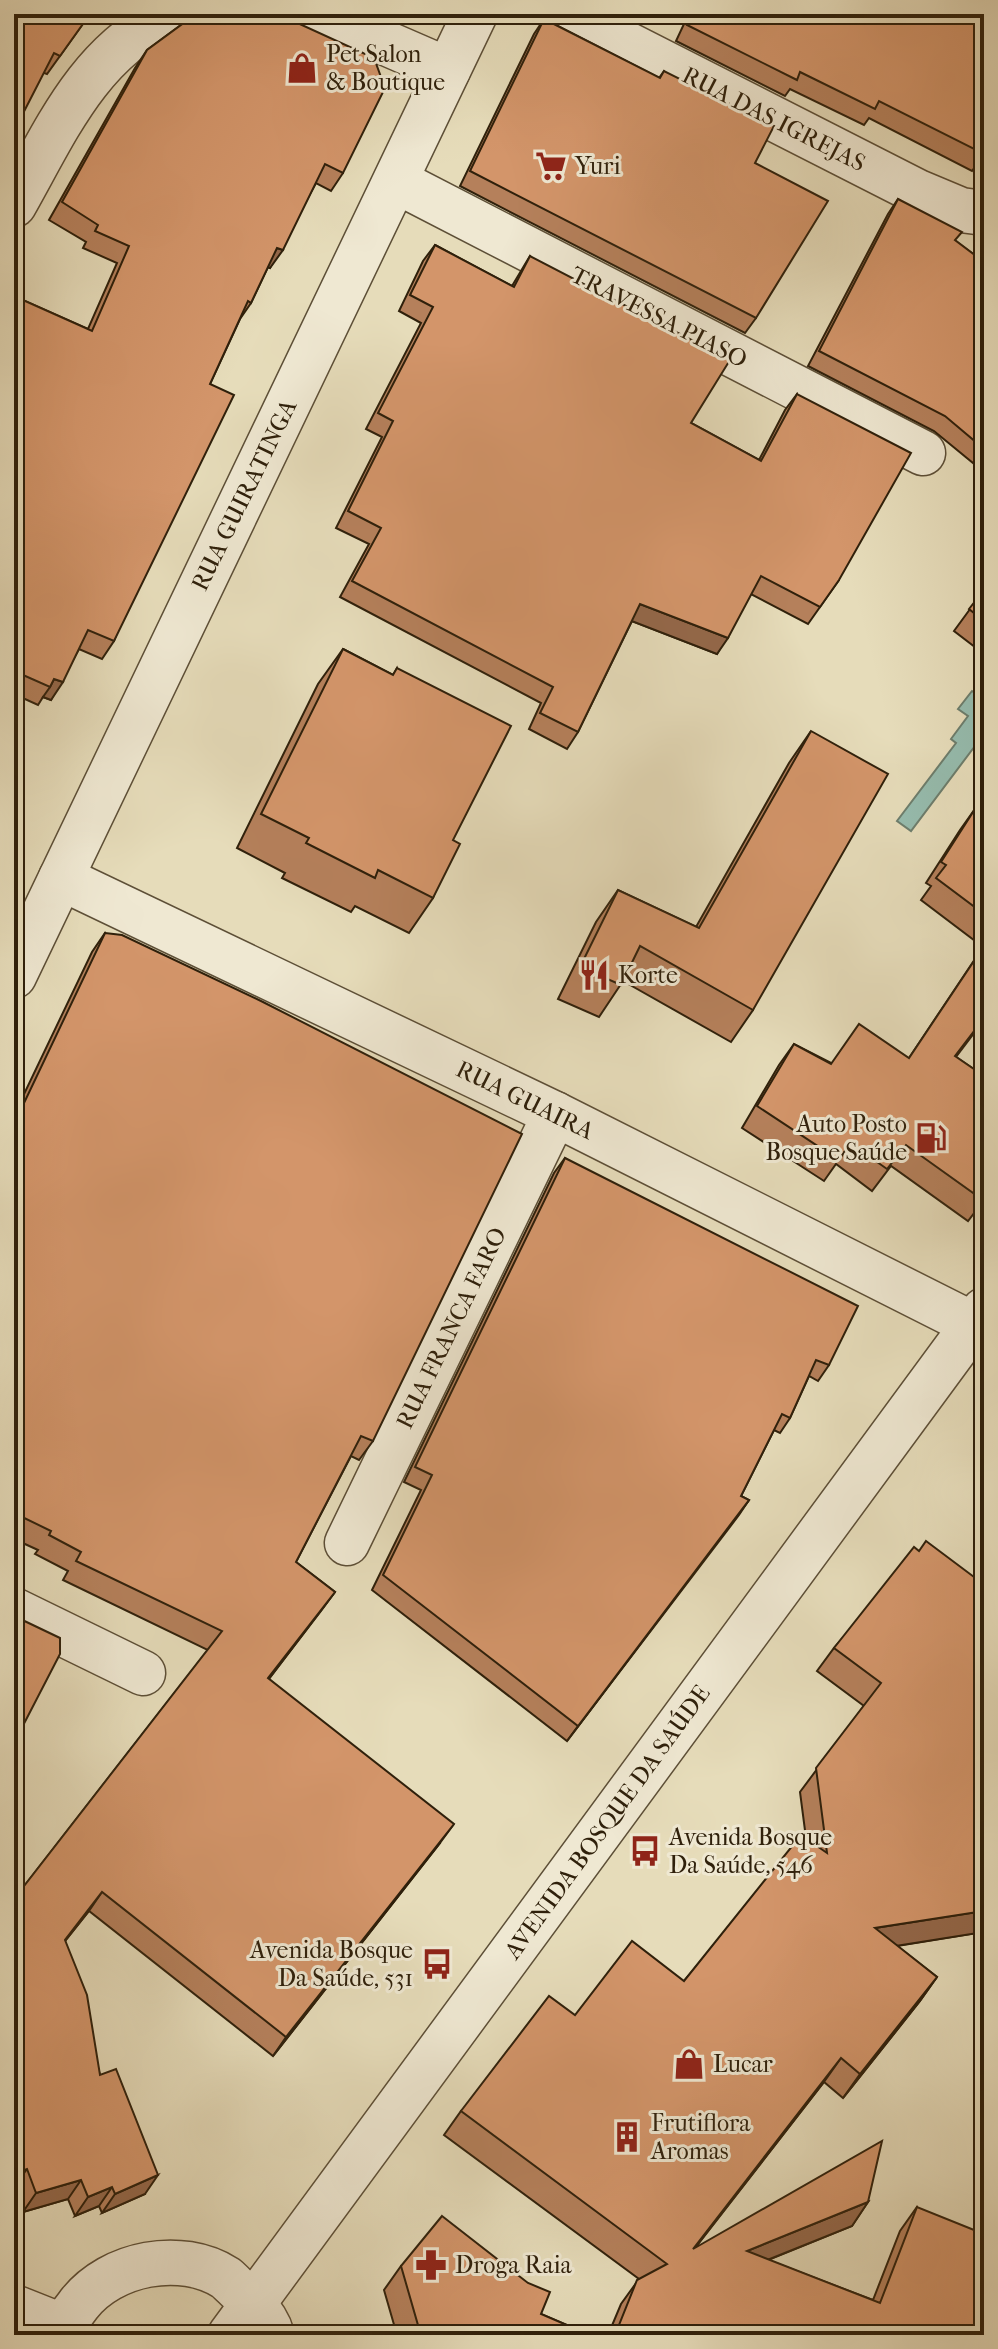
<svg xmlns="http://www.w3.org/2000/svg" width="998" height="2349" font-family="'IM FELL French Canon',serif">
<rect width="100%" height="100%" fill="#e6dcba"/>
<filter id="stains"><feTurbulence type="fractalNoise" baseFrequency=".0025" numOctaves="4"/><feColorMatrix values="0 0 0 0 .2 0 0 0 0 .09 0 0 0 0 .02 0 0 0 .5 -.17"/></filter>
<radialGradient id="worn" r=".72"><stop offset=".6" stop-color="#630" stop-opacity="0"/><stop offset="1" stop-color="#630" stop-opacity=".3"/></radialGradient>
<path fill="#96bcae" stroke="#6d7e6d" stroke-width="2" d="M972 691 984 699V734L911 831 897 821 956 743 951 739 968 716 958 709Z"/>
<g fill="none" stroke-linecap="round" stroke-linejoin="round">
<defs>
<g id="minor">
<path d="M319 14 448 70"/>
<path d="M568 14 918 192 961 210 984 213"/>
<path d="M396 181 923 453"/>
<path d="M14 205C57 129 87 55 169 14"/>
<path d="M61 878 555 1114 984 1330"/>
<path d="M14 976 475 14"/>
<path d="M347 1543 555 1114"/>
<path d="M14 1610 143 1673"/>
<path d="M14 2307 62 2326"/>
<path d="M60 2335C63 2323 72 2314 79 2304 111 2263 181 2249 226 2278 232 2283 238 2290 244 2295 256 2306 268 2320 272 2335"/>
<path d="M230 2335 984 1310"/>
</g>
</defs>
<use href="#minor" stroke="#5d4f37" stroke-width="47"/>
<use href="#minor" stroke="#efe8d2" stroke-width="44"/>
</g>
<g fill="#b5805b" stroke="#2f200b" stroke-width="2">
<path d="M14 14H90L47 74 44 73Z"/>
<path d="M194 14H278L343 173 331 191 316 183 270 268 268 267 251 303 240 319 210 384 114 641 102 659 79 649 51 700 43 697 38 705 14 694V296L88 329 117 263 83 248 86 242 49 220 135 68 147 50 193 16Z"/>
<path d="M664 14H984V154L972 171 869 118 864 125 790 89 785 96 676 41 684 24Z"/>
<path d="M544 19 659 78 664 71 755 163 756 318 745 333 460 186 534 34Z"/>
<path d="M898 199 984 262V461L978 456 973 463 934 431 808 366 888 214Z"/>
<path d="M435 245 512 286 530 256 691 423 759 460 785 410 797 394 839 580 808 624 751 594 717 654 632 621 578 732 567 749 529 729 541 703 340 597 369 544 336 528 382 437 366 429 421 323 399 311 423 261Z"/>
<path d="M984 590V654L954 631Z"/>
<path d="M343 649 393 675 397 668 453 840 433 898 409 933 355 906 351 912 282 878 285 873 237 848 318 684Z"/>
<path d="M811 731 753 1010 731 1042 623 981 599 1017 558 999 596 922 618 890 696 927 789 763Z"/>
<path d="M984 800V1020L956 1057 984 1076V1200L968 1221 891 1166 872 1191 836 1164 824 1181 742 1128 779 1065 794 1044 831 1063 909 1058 983 947 921 900 931 886 926 883 960 830 975 809Z"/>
<path d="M105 933 373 1441 359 1460 351 1456 296 1562 335 1592 269 1679 440 1843 273 2056 89 1911 65 1941 100 2075 145 2194 102 2213 99 2206 75 2216 68 2199 23 2212 14 2190V1899L208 1650 63 1580 68 1571 35 1554 38 1550 14 1539V1115L92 952Z"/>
<path d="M565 1158 829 1365 818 1381 809 1376 790 1418 780 1433 774 1430 741 1496 749 1500 567 1741 372 1590 421 1490 404 1482 554 1173Z"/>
<path d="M919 1551 976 1578 984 1557V1932L897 1946 937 1977 920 2001 843 2098 824 2082 696 2247 868 2202 852 2226 768 2260 873 2300 900 2231 917 2207 984 2335H608L621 2304 639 2279 444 2135 461 2111 575 2015 684 1981 806 1838 800 1792 864 1706 817 1671 834 1648Z"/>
<path d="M401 2266 541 2314 590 2335H397L384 2290Z"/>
</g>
<g fill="#94684a" stroke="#2f200b" stroke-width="2">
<path d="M277 248 283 250 270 268 265 266Z"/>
<path d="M640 604 728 638 717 654 629 620Z"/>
<path d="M54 679 63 682 51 700 43 697 50 687Z"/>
<path d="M749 1500 739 1515 567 1741 578 1726Z"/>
<path d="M335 1592 321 1611 255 1697 268 1678Z"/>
<path d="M454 1824 440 1843 273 2056 286 2037Z"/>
<path d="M102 1892 89 1911 51 1959 65 1940Z"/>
<path d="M984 1911V1932L858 1952 875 1928Z"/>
<path d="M937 1977 920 2001 843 2098 860 2074Z"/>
<path d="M841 2058 824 2082 676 2272 693 2249Z"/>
<path d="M27 2169 14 2187V2174Z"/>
<path d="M158 2175 145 2194 102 2213 115 2194Z"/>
<path d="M81 2180 68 2199 23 2212 36 2193Z"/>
<path d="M112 2187 99 2206 75 2216 88 2197Z"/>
<path d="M868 2202 852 2226 730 2275 747 2251Z"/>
</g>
<g fill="#d3956a" stroke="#2f200b" stroke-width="2">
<path d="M14 14H90L60 56 54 53 14 131Z"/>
<path d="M196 14H278L374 58 385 88 343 173 325 164 283 250 277 248 251 303 248 301 210 384 234 395 114 641 88 630 63 682 54 679 50 687 14 671V296L92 331 129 246 95 231 98 225 62 202 147 50Z"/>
<path d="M692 14H984V154L879 101 875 109 800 72 797 80 687 25Z"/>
<path d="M544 19 660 78 664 71 774 126 755 163 828 201 756 318 470 171Z"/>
<path d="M898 199 962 232 955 240 984 262 983 448 945 416 819 351Z"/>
<path d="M435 245 514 287 530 256 730 360 691 423 761 461 797 394 911 453 839 580 820 607 761 576 728 638 640 604 578 732 540 713 553 687 352 581 381 528 348 511 393 421 378 413 433 307 410 295Z"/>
<path d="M984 590V621L969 609Z"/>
<path d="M343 649 393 675 397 668 511 726 453 840 460 844 433 898 378 870 375 878 306 843 309 838 261 814Z"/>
<path d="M14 723 18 724 14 736Z"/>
<path d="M811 731 888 774 753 1010 640 946 621 985 580 967 618 890 699 928Z"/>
<path d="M984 800V914L936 878 946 865 941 862 975 809Z"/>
<path d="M105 933 122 935 263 1002 522 1134 373 1441 361 1436 296 1562 335 1592 268 1678 454 1824 286 2037 102 1892 65 1940 87 1995 100 2075 116 2069 158 2175 115 2194 112 2187 88 2197 81 2180 36 2193 27 2169 14 2174V1899L222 1631 76 1561 81 1552 49 1535 51 1531 14 1513V1124Z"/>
<path d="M984 946V1018L955 1056 984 1076 983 1200 906 1145 887 1169 850 1143 839 1160 757 1106 794 1044 831 1064 859 1024 909 1058Z"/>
<path d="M565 1158 858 1306 829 1365 816 1360 790 1418 782 1414 741 1496 749 1500 578 1726 383 1575 432 1475 415 1467Z"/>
<path d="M926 1541 982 1583 984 1578V1911L875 1928 937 1977 860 2074 841 2058 693 2249 882 2141 868 2202 747 2251 880 2303 917 2207 984 2234V2335H615L637 2280 667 2264 461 2111 549 1996 575 2015 632 1941 684 1981 801 1835 827 1853 816 1768 881 1683 834 1648 914 1547 919 1551Z"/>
<path d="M14 1616 60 1638V1654L14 1743Z"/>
<path d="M442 2216 528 2283 550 2292 541 2314 590 2335H425L420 2332 401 2266Z"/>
</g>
<defs>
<symbol id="shop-bare" viewBox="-9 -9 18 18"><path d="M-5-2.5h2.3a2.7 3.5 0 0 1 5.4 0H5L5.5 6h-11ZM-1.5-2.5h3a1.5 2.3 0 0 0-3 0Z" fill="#8f2418" stroke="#efe8d2" stroke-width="2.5" paint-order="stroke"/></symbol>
<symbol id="supermarket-bare" viewBox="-9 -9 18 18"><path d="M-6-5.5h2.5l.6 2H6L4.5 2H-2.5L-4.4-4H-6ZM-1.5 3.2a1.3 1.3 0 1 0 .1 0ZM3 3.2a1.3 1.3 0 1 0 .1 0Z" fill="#8f2418" stroke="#efe8d2" stroke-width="2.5" paint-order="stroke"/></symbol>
<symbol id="restaurant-bare" viewBox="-9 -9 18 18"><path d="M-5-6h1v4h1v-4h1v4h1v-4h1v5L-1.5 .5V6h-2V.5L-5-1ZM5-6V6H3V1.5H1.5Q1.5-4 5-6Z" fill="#8f2418" stroke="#efe8d2" stroke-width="2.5" paint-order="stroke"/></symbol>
<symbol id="fuel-bare" viewBox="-9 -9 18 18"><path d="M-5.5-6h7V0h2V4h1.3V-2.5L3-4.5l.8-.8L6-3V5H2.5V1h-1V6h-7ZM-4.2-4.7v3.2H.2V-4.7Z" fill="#8f2418" stroke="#efe8d2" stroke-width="2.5" paint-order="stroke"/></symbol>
<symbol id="bus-bare" viewBox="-9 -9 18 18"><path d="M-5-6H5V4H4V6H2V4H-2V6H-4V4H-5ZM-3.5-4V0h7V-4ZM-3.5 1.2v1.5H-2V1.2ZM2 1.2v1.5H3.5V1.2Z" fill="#8f2418" stroke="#efe8d2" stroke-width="2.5" paint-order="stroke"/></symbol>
<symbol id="building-bare" viewBox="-9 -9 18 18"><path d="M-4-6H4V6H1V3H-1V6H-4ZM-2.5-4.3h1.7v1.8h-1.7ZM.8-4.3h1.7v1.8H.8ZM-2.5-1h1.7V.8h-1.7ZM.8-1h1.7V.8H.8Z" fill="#8f2418" stroke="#efe8d2" stroke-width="2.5" paint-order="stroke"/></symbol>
<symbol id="pharmacy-bare" viewBox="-9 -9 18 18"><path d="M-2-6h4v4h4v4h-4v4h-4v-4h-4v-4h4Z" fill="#8f2418" stroke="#efe8d2" stroke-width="2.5" paint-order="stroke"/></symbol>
</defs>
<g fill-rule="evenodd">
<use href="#shop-bare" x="280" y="46" width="44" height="44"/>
<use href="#supermarket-bare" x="529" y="144" width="44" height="44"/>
<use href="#restaurant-bare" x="572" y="953" width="44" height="44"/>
<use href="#fuel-bare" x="909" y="1116" width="44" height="44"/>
<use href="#bus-bare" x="623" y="1829" width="44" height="44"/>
<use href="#bus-bare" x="415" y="1942" width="44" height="44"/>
<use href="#shop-bare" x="667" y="2042" width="44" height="44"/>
<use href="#building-bare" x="605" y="2115" width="44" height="44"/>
<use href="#pharmacy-bare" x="409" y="2243" width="44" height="44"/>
</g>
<g text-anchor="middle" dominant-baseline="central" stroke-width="6" stroke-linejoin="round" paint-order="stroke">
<g font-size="24" fill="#2f200b" stroke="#efe8d2" text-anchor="start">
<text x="326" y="54">Pet Salon<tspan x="326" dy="28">&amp; Boutique</tspan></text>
<text x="575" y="166">Yuri</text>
<text x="618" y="975">Korte</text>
<text x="907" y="1124" text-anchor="end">Auto Posto<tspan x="907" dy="28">Bosque Saúde</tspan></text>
<text x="669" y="1837">Avenida Bosque<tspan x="669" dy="28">Da Saúde, 546</tspan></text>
<text x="413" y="1950" text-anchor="end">Avenida Bosque<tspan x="413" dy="28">Da Saúde, 531</tspan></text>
<text x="713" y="2064">Lucar</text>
<text x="651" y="2123">Frutiflora<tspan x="651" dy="28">Aromas</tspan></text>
<text x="455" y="2265">Droga Raia</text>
</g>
<g font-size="24" fill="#2f200b" stroke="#efe8d2">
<text transform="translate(774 119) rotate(27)">RUA DAS IGREJAS</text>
<text transform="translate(659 317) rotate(27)">TRAVESSA PIASO</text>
<text transform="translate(244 495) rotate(-64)">RUA GUIRATINGA</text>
<text transform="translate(525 1100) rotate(26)">RUA GUAIRA</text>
<text transform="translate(451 1328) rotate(-64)">RUA FRANCA FARO</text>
<text transform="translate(607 1822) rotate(-54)">AVENIDA BOSQUE DA SAÚDE</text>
</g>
</g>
<rect width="998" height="2349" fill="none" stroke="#e6dcba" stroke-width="48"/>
<rect x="16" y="16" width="966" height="2317" fill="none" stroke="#2f200b" stroke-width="4"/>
<rect x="24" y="24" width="950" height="2301" fill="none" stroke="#2f200b" stroke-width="2"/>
<rect width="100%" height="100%" filter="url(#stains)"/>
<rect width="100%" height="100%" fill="url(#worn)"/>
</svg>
